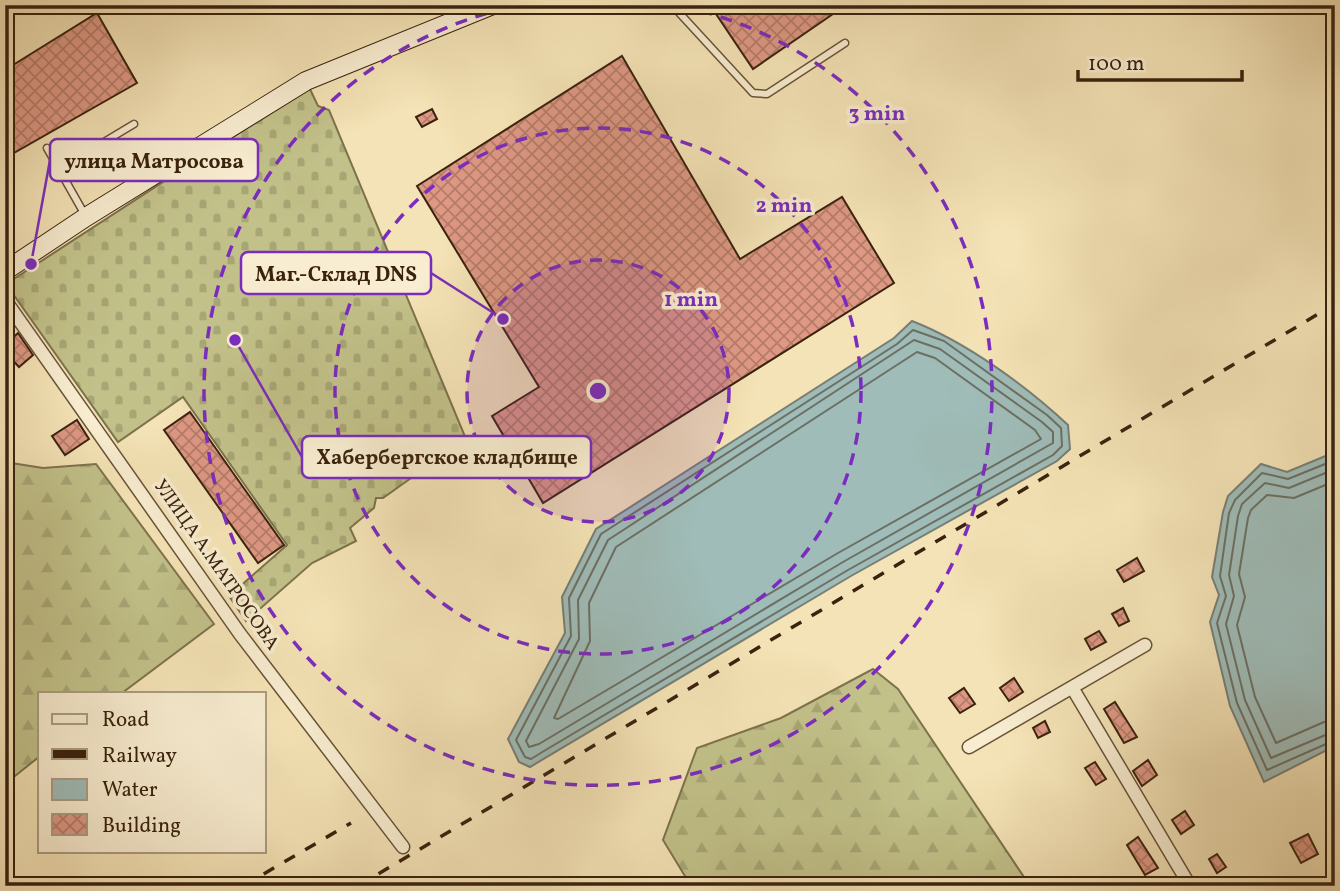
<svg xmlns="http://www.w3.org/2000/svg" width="1340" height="891" font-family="Vollkorn,serif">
<defs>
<pattern id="forest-firs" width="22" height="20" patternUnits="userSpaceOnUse" patternTransform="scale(1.75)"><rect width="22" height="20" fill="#c2c189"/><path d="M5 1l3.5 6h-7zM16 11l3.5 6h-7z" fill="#a7a675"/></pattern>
<pattern id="cemetery-stones" width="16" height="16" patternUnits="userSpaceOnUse" patternTransform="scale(1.75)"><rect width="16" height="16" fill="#c2c189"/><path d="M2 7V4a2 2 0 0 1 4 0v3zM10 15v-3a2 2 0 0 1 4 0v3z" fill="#a7a675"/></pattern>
<pattern id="building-cross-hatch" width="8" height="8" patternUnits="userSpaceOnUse" patternTransform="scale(1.75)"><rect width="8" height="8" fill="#de9884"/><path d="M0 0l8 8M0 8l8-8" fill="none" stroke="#b57c6a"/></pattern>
</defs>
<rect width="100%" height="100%" fill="#f4e3b6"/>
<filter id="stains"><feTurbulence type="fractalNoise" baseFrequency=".00286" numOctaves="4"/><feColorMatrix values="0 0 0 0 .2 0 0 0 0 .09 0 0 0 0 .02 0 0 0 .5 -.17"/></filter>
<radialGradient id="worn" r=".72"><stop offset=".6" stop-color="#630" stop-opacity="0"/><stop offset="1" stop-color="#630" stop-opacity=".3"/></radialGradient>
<g fill="url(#forest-firs)" stroke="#7e724c" stroke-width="2">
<path d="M5 462 43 468 96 464 214 624 122 693H40V756L5 784Z"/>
<path d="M873 669 898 689 1030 886H691L663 840 697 748 781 718Z"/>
</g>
<path fill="url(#cemetery-stones)" stroke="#7e724c" stroke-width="2" d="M309 87 318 106 329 110 466 439 383 498H376L374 508 350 528 356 541 312 563 246 621 229 596 287 545 183 397 118 442 6 284Z"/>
<g fill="#9fbcb8" stroke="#777e74" stroke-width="2">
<path d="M912 321C966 342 1025 385 1068 425L1070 449 1057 461 851 576 530 767 519 762 508 739 565 633 562 597 596 529 894 338Z"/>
<path d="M1335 452V746L1264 782 1230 706 1210 622 1219 595 1212 577 1223 512 1228 496 1261 464 1287 472Z"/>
</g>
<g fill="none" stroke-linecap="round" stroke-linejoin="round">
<g stroke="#6c6f63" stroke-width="2">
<path d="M913 330 944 341 1047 415 1061 428 1062 446 1053 455 848 570 544 751 531 759 525 757 516 740 571 636 569 598 601 534 897 344Z"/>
<path d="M914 340 940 349 1042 422 1053 432V443L843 562 539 744 529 747 526 741 579 639 578 600 608 540Z"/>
<path d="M917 352 935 358 1035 430 1041 439 838 553 558 719 554 718 590 641 589 603 616 547Z"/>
<path d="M1335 460 1288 479 1262 473 1235 500 1229 513 1220 576 1226 596 1217 623 1237 703 1267 770 1335 740"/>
<path d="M1335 469 1289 488 1265 483 1242 504 1238 516 1229 575 1234 596 1226 624 1245 700 1271 758 1335 731"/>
<path d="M1335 481 1294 498 1267 495 1251 510 1248 518 1239 574 1245 597 1237 625 1255 697 1276 743 1324 722 1335 721"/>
</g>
<path stroke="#777e74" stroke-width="3.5" d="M5 878 16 886"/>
</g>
<g fill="url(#building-cross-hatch)" stroke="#3a220e" stroke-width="2">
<path d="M710 5H846L753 69Z"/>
<path d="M97 13 137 83 5 158V70Z"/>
<path d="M622 56 740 259 842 197 894 283 543 503 492 416 539 387 417 186Z"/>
<path d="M432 109 437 119 422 127 416 117Z"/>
<path d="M18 333 33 355 19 367 5 352V345Z"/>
<path d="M190 412 284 545 258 563 164 430Z"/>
<path d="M77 420 89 439 65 455 52 436Z"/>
<path d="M1137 558 1144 571 1124 582 1117 570Z"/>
<path d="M1123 608 1129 621 1119 626 1112 614Z"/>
<path d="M1099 631 1106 642 1091 650 1085 639Z"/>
<path d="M1014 678 1023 692 1009 701 1000 688Z"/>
<path d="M964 688 975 704 960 713 949 698Z"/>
<path d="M1115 702 1137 737 1124 743 1104 709Z"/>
<path d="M1045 721 1050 732 1038 738 1033 728Z"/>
<path d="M1148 760 1157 775 1142 786 1133 771Z"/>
<path d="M1095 762 1106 779 1096 785 1085 768Z"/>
<path d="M1185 811 1194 825 1181 834 1172 820Z"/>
<path d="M1308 834 1318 854 1301 863 1290 843Z"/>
<path d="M1138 837 1158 868 1145 875 1127 845Z"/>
<path d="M1217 854 1226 867 1217 873 1209 859Z"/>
</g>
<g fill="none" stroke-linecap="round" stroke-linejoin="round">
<defs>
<g id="service">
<path d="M672 5 753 93 767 94 845 43"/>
<path d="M47 148 85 215"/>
<path d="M59 169 134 124"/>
</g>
<g id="minor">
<path d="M5 300 240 634 403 847"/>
<path d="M1073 689 1190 886"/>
<path d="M969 747 1145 645"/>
</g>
<path id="secondary" d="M5 271 86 217 306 81 493 5"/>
</defs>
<use href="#service" stroke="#685238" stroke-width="9"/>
<use href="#minor" stroke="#685238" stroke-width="15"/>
<use href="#secondary" stroke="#3a220e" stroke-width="20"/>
<use href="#service" stroke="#f8edd0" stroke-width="6"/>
<use href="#minor" stroke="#f8edd0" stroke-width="12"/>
<use href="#secondary" stroke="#f8edd0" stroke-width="18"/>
<g stroke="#3a220e" stroke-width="3.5" stroke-dasharray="12 12" stroke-linecap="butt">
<path d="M243 886 351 823"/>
<path d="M358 886 1335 304"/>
</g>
</g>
<circle cx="598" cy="391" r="131" fill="#7b2cbf" fill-opacity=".12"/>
<g fill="none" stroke="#7b2cbf" stroke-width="3.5" stroke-dasharray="12 9">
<circle cx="598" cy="391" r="131"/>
<circle cx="598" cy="391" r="263"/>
<path d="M680 6A394 394 0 1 1 516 6"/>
</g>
<g text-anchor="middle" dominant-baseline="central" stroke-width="7" stroke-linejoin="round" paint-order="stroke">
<g font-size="19" fill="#3a220e" stroke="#f8edd0">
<text transform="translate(216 565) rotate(55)">УЛИЦА А.МАТРОСОВА</text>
</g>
</g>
<circle cx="598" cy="391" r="10" fill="#7b2cbf" stroke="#f8edd0" stroke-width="3.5"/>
<g font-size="21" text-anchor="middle" font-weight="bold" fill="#7b2cbf" stroke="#f8edd0" stroke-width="7" stroke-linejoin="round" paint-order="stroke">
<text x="877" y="120">3 min</text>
<text x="784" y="212">2 min</text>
<text x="691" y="306">1 min</text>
</g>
<path fill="none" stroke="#7b2cbf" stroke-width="2.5" d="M31 264L50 160M503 319L431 273M235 340L302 457"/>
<g fill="#7b2cbf" stroke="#f8edd0" stroke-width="2.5">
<circle cx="31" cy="264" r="7"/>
<circle cx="503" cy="319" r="7"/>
<circle cx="235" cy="340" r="7"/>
</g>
<g fill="#f8edd0" stroke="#7b2cbf" stroke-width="2.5">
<rect x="50" y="139" width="208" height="42" rx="7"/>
<rect x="241" y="252" width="190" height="42" rx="7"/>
<rect x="302" y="436" width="289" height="42" rx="7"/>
</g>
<g font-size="21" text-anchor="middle" font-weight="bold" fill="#3a220e">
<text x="154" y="168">улица Матросова</text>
<text x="336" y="281">Маг.-Склад DNS</text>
<text x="447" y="464">Хабербергское кладбище</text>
</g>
<rect width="1340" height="891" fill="none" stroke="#f4e3b6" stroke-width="28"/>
<rect x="7" y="7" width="1326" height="877" fill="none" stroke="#3a220e" stroke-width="3.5"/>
<rect x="14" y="14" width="1312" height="863" fill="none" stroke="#3a220e" stroke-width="2"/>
<rect x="38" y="692" width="228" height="161" fill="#f8edd0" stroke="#ac9c82" stroke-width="2"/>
<rect x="52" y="714" width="35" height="10" fill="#f8edd0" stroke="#ac9c82" stroke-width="2"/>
<text x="102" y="726" font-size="21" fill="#3a220e">Road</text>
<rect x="52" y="749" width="35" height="10" fill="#3a220e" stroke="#ac9c82" stroke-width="2"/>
<text x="102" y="762" font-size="21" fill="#3a220e">Railway</text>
<rect x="52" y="779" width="35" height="21" fill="#9fbcb8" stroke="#ac9c82" stroke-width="2"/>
<text x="102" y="796" font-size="21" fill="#3a220e">Water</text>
<rect x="52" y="814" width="35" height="21" fill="url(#building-cross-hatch)" stroke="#ac9c82" stroke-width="2"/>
<text x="102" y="832" font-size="21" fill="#3a220e">Building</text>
<path d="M1078 70v10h164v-10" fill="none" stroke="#3a220e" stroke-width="3.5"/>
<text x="1088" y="70" font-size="21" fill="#3a220e" stroke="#f8edd0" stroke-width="5" paint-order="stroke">100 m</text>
<rect width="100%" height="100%" filter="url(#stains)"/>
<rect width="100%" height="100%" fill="url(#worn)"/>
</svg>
